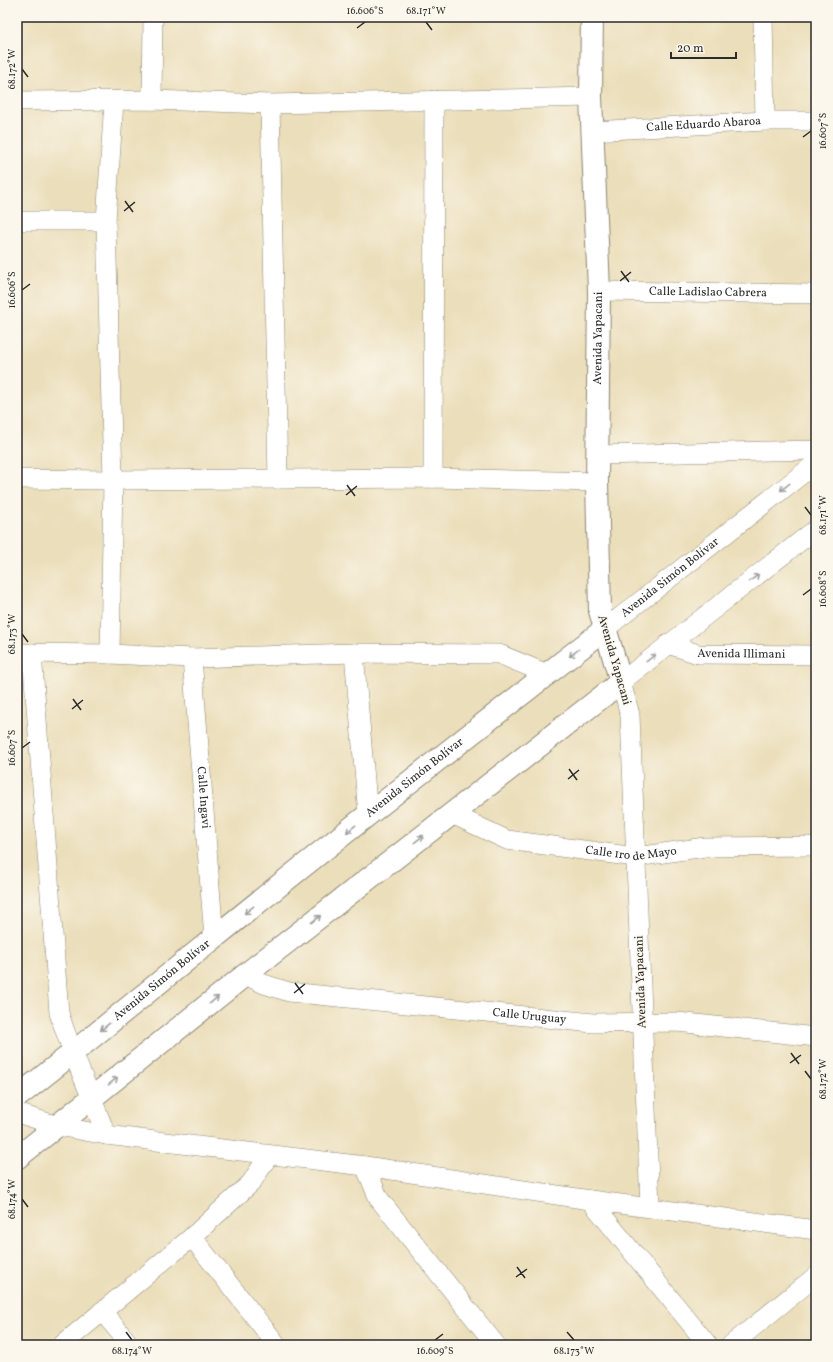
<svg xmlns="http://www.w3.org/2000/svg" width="833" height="1362" font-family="Vollkorn,serif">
<rect width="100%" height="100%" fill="#fbf7ec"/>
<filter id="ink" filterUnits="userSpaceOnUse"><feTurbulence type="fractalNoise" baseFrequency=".025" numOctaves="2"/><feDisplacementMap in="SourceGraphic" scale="8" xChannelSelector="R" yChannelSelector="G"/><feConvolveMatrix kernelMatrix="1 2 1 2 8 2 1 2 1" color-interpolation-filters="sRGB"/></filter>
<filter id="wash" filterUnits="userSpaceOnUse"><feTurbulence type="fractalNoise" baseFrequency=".012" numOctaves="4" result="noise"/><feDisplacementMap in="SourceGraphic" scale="16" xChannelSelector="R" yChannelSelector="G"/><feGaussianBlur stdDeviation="0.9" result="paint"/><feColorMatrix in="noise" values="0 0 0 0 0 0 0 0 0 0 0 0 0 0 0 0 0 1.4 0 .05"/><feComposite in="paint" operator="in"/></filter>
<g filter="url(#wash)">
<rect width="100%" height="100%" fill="#ebdeba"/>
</g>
<g filter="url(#ink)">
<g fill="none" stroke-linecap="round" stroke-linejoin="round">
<defs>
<g id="street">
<path d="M763 17 765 121"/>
<path d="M152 100 153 17"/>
<path d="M17 101 152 100 270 104 591 97"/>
<path d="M270 104 278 479"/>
<path id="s1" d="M593 131 765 121H816"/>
<path d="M17 221H106"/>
<path id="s2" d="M599 291 816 294"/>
<path d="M597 455 816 450"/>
<path d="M433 478 434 100"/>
<path d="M17 479 113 480 433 478 597 482"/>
<path id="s3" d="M605 629 816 463"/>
<path id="s4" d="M668 644 698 654 816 655"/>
<path d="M17 653 110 654 192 658 354 653 499 654 547 674"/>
<path d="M32 653 59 1013C72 1055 91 1094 106 1135"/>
<path d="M354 653 368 815"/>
<path d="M110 654 113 480 106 221 114 101"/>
<path id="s5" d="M192 658 214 938"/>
<path id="s6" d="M452 814 507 840 636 857 705 847 816 846"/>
<path id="s7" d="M245 975 264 984 289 992 593 1023 677 1022 816 1037"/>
<path d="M17 1113 58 1126 106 1135 365 1166 590 1200 816 1230"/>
<path d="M365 1166 379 1199 496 1345"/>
<path d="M590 1200 708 1345"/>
<path d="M650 1207 630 715 621 682 816 529"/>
<path d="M192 1237 277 1345"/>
<path d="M102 1311 130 1345"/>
<path d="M62 1345 192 1237 251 1183 269 1155"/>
<path d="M731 1345 816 1276"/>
</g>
<g id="secondary">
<path id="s8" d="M17 1097C84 1045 148 991 214 938 343 833 474 731 605 629"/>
<path id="s9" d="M17 1158 245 975 621 682 600 611 597 482 599 291 591 97 592 17"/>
</g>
</defs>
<use href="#street" stroke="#8b8472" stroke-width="20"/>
<use href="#secondary" stroke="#8b8472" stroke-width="24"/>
<use href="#street" stroke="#fff" stroke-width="19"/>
<use href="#secondary" stroke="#fff" stroke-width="22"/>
</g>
<defs><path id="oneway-shaft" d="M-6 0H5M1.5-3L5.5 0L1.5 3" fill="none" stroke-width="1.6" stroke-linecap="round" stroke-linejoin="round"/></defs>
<g stroke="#a0a0a0">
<use href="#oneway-shaft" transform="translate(785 487) rotate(142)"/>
<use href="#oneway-shaft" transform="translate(754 578) rotate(-38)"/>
<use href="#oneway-shaft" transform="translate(574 653) rotate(142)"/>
<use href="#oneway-shaft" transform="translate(651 658) rotate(-38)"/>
<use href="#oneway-shaft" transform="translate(351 829) rotate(141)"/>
<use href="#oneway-shaft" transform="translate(419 839) rotate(-38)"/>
<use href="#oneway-shaft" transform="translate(249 910) rotate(141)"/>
<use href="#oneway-shaft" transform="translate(316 919) rotate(-38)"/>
<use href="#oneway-shaft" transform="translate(214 1000) rotate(-39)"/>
<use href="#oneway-shaft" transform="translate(105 1027) rotate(141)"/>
<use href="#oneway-shaft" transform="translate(113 1081) rotate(-39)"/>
</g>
</g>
<path fill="none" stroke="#2b2b2b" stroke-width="1.5" d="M426 22 432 30M357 28 365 22M22 69 28 77M803 137 811 131M125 201 133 212M124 211 135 202M621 271 629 282M620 281 631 272M22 290 30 284M347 485 355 496M346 495 357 486M805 507 811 515M803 595 811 589M22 634 28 642M73 699 81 710M72 709 83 700M22 748 30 742M569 769 577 780M568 779 579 770M295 983 303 994M294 993 305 984M791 1053 799 1064M790 1063 801 1055M805 1071 811 1079M22 1199 28 1207M517 1267 525 1278M516 1277 527 1269M126 1332 132 1340M567 1332 574 1340M435 1340 443 1334"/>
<g text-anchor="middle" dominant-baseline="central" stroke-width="3" stroke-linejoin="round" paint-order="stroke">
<g font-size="12" fill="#2b2b2b" stroke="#fbf7ec">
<text stroke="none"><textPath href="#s1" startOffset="111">Calle Eduardo Abaroa</textPath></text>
<text stroke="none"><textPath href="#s2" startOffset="109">Calle Ladislao Cabrera</textPath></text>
<text stroke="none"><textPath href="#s9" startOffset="1116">Avenida Yapacani</textPath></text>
<text stroke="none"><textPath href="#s3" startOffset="83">Avenida Simón Bolívar</textPath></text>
<text stroke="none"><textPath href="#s4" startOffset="75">Avenida Illimani</textPath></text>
<text transform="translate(614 660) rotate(74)">Avenida Yapacani</text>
<text stroke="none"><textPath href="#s8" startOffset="510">Avenida Simón Bolívar</textPath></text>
<text stroke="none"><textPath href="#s5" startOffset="140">Calle Ingavi</textPath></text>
<text stroke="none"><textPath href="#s6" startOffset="186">Calle 1ro de Mayo</textPath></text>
<text stroke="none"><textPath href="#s8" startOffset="186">Avenida Simón Bolívar</textPath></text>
<text transform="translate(641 982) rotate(-92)">Avenida Yapacani</text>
<text stroke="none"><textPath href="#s7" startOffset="289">Calle Uruguay</textPath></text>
</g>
</g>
<rect width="833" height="1362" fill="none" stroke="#fbf7ec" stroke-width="44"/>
<path d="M671 52v6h65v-6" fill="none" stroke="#2b2b2b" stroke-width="2"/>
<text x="677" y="52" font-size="12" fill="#2b2b2b" stroke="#fbf7ec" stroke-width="3" paint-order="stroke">20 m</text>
<rect x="22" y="22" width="789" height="1318" fill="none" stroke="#2b2b2b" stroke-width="1.5"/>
<g font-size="10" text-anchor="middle" fill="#2b2b2b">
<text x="365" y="14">16.606°S</text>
<text x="426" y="14">68.171°W</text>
<text transform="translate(11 69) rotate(-90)" y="4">68.172°W</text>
<text transform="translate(822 131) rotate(-90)" y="4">16.607°S</text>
<text transform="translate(11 290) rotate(-90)" y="4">16.606°S</text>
<text transform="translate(822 515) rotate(-90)" y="4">68.171°W</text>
<text transform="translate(822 589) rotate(-90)" y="4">16.608°S</text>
<text transform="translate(11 634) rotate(-90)" y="4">68.173°W</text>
<text transform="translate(11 748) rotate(-90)" y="4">16.607°S</text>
<text transform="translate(822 1079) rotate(-90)" y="4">68.172°W</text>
<text transform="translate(11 1199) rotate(-90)" y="4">68.174°W</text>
<text x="132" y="1354">68.174°W</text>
<text x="435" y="1354">16.609°S</text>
<text x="574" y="1354">68.173°W</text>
</g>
</svg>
